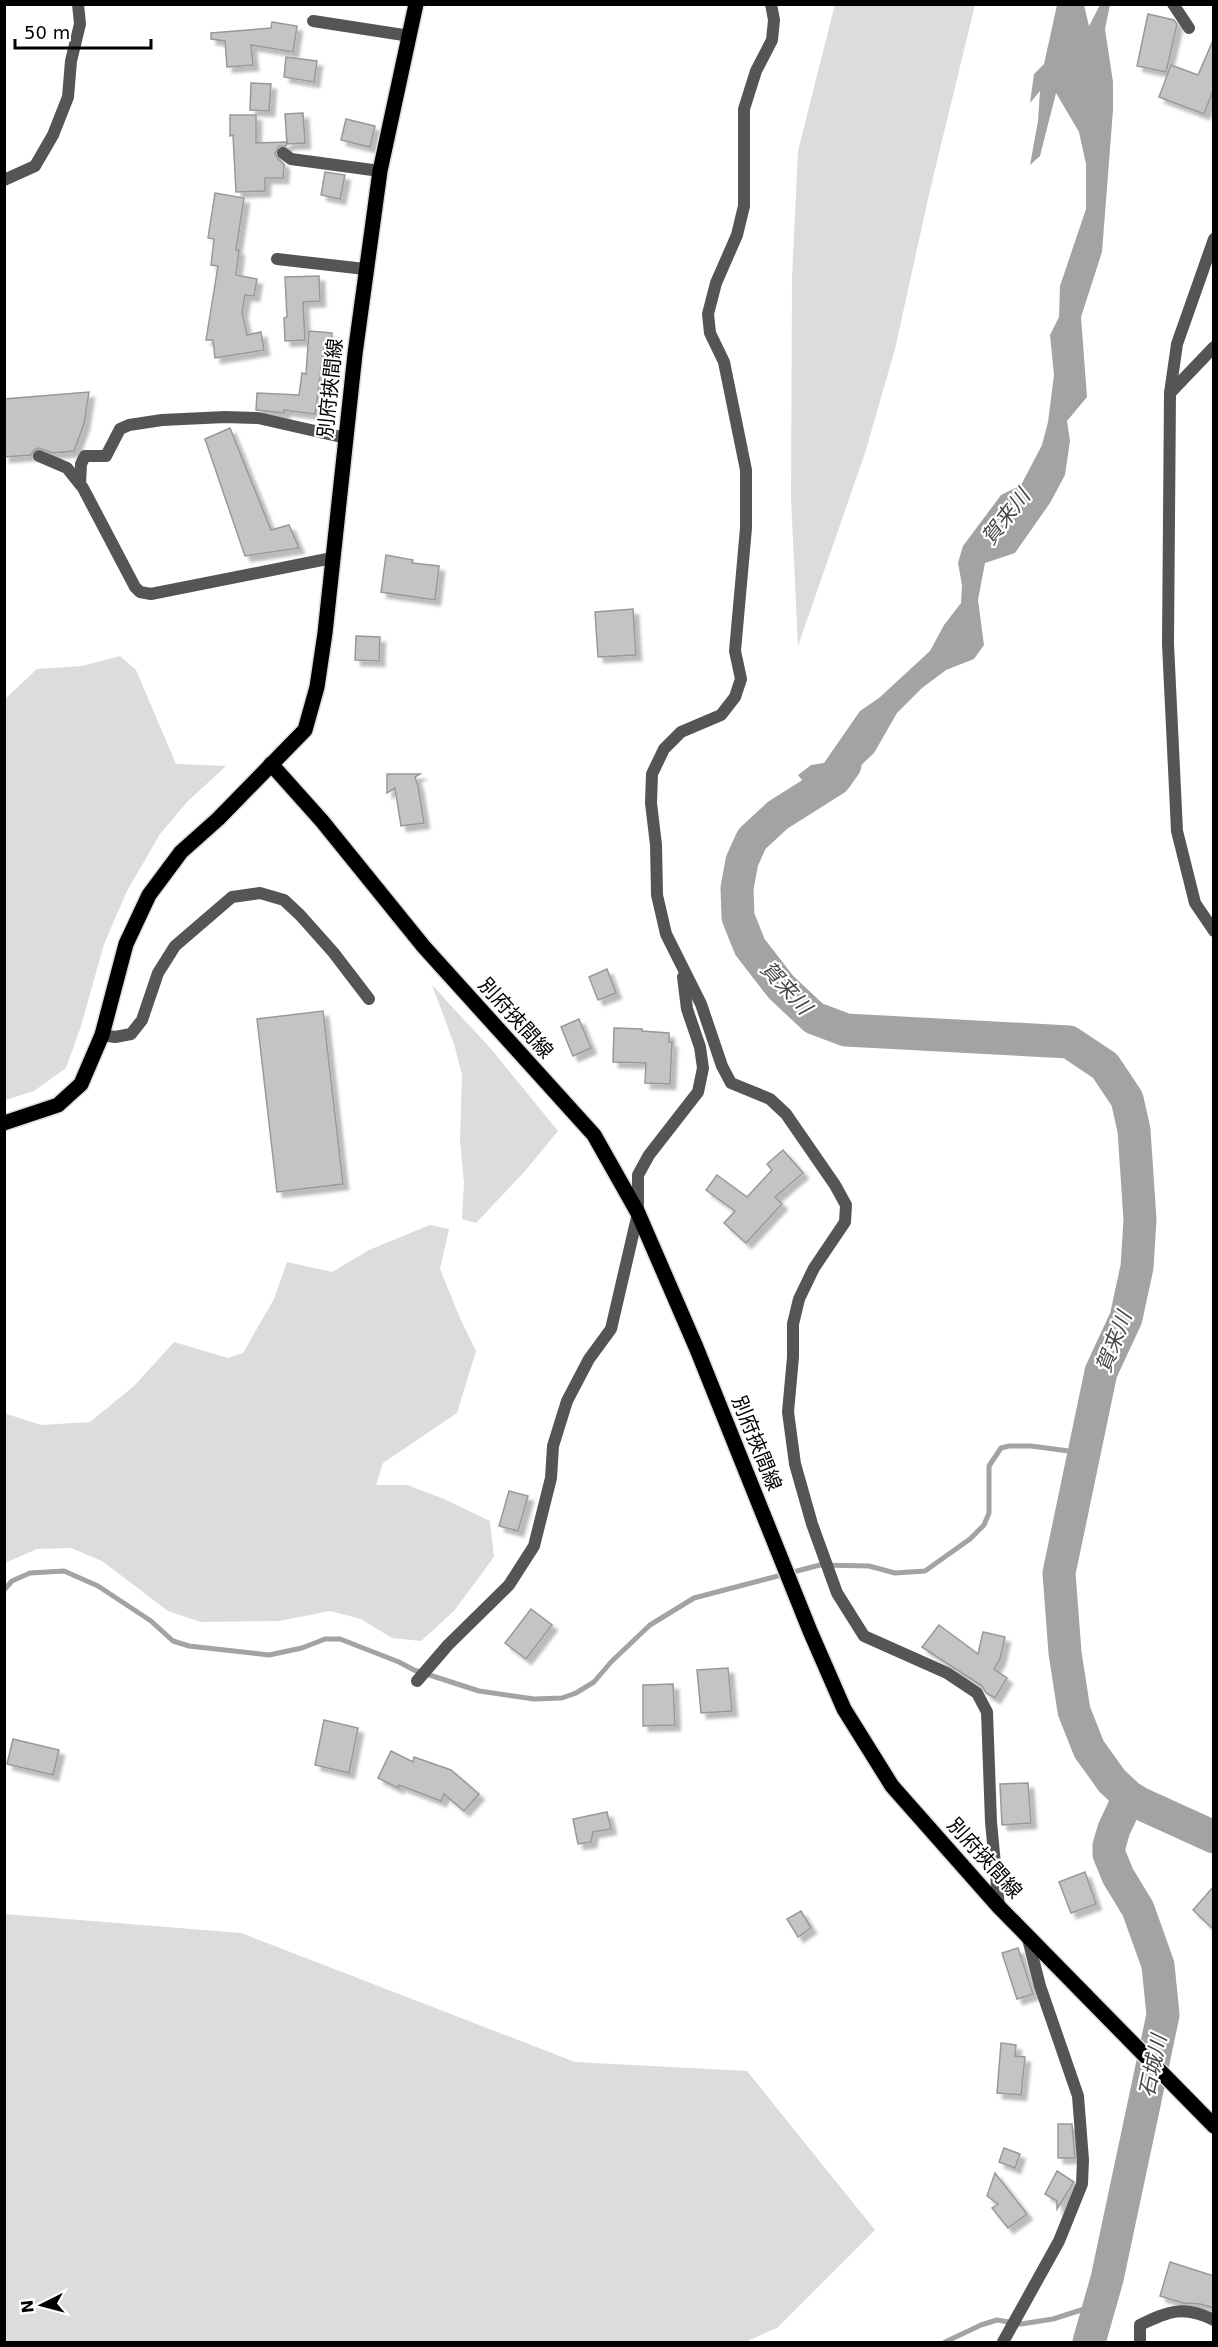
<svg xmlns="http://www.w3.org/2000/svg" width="1218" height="2347" font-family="'DejaVu Sans','Noto Sans JP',sans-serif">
<defs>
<filter id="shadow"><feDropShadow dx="5.5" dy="5.5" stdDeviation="1.5" flood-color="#0004"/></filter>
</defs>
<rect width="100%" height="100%" fill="#fff"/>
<g fill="#dcdcdc">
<path d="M835 4 975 5 930 190 895 349 865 453 798 646 791 499 792 278 798 151Z"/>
<path d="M120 656 136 670 176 764 226 766 187 802 160 834 127 891 104 944 81 1026 66 1068 34 1091 5 1100V699L37 669 82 666Z"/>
<path d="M432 985 492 1050 558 1131 525 1171 476 1223 462 1219 464 1183 460 1140 462 1075 454 1044Z"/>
<path d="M430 1225 449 1229 440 1269 460 1318 476 1351 457 1413 383 1463 376 1485H407L444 1499 490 1521 494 1557 454 1611 421 1641 392 1638 361 1619 330 1611 279 1621 201 1622 168 1611 102 1561 71 1548 37 1549 5 1563V1411L7 1414 41 1425 90 1422 134 1386 174 1342 228 1358 243 1353 274 1299 287 1262 332 1272 369 1250Z"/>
<path d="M5 1914 241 1933 575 2062 747 2071 875 2230 777 2328 745 2342H5Z"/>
</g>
<path fill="#a3a3a3" d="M1057 5H1084L1089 26 1100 5H1110L1105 29 1113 82V110L1102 252 1081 317 1087 397 1067 421 1070 441 1065 475 1050 503 1015 553 985 563 978 600 984 645 974 659 946 670 922 688 897 713 874 753 836 789 818 800 798 775 811 765 824 763 860 711 879 698 930 651 944 625 961 603 962 585 958 563 963 546 1001 495 1021 485 1042 445 1048 422 1054 375 1050 335 1059 317 1060 286 1086 209V164L1079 132 1056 93 1040 156 1030 165 1038 121 1040 91 1030 103 1034 74 1044 64Z"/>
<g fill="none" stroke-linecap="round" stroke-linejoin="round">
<g stroke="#a3a3a3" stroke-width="5">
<path d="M4 1590 12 1581 30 1573 64 1571 98 1586 151 1621 173 1641 189 1646 269 1655 302 1648 325 1639H340L399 1662 414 1670 479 1691 534 1699 562 1698 576 1693 594 1682 611 1662 650 1625 694 1598 820 1565 869 1566 895 1573 925 1571 970 1539 984 1525 989 1513V1466L1001 1448 1009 1446H1031L1084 1453"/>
<path d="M945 2342 981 2325 997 2320 1021 2324 1053 2319 1100 2304"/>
</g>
<g stroke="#a3a3a3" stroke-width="33">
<path d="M845 765 835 779 778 815 752 839 742 861 737 888 738 917 750 947 781 987 814 1018 846 1030 1069 1042 1105 1066 1127 1099 1134 1130 1140 1220 1137 1267 1126 1318 1101 1372 1059 1573 1065 1653 1074 1711 1089 1749 1112 1781 1129 1797 1139 1803 1214 1837"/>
<path d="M1089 2342 1107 2279 1163 2015 1158 1965 1138 1909 1118 1876 1109 1854V1846L1114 1829 1129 1797"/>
</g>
</g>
<g fill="#c4c4c4" stroke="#999" stroke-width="1.5" filter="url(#shadow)">
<path d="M1148 14 1174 20 1177 24 1166 72 1137 66Z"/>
<path d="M272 22 297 26 293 52 251 45 253 65 227 67 225 41 211 39V33L271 28Z"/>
<path d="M1214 38V88L1204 114 1159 97 1171 65 1198 75Z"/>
<path d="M286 57 317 61 314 82 284 77Z"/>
<path d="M251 83 271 84 269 111 250 110Z"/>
<path d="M303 113 305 143 287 144 285 114Z"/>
<path d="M230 115H256V143L287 142 286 146H279L275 153 278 159 284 164 283 178H265V191L236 192 233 135 230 136Z"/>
<path d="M346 119 375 126 370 147 341 140Z"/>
<path d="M325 172 345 175 340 199 321 195Z"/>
<path d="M215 193 244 198 236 250H239L236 275 257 279 254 296 245 295 242 312 247 335 261 332 264 350 215 358 213 340H206L218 266 211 265 214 239 208 238Z"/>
<path d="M319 276 320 301 303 302 305 340 285 341 284 318 287 317 285 277Z"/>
<path d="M309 331 332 333 331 350 324 349 315 414 284 410V413L256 410 257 393 299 395 302 373 306 374Z"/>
<path d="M89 392 84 424 74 451 53 453 39 448 34 450 31 455 4 457V399Z"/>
<path d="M230 428 271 530 289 525 299 548 245 556 205 439Z"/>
<path d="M386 555 413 560 412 563 439 566 435 600 381 592Z"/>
<path d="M633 609 636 655 598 657 595 612Z"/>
<path d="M356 636 380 637 379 661 355 660Z"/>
<path d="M387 774H420L415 777 418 786 424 823 401 826 395 788 387 793Z"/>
<path d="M607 969 616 993 598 1000 589 977Z"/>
<path d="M323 1011 343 1184 277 1192 257 1019Z"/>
<path d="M579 1019 591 1048 573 1056 561 1027Z"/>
<path d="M614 1028 642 1029V1031L669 1033V1042H672L670 1084 645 1083 646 1063 613 1062Z"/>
<path d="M783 1150 803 1173 775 1197 782 1204 746 1243 724 1223 735 1211 706 1190 717 1175 747 1197 772 1170 767 1164Z"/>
<path d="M509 1491 528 1496 518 1531 499 1526Z"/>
<path d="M531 1609 552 1625 526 1659 505 1643Z"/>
<path d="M939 1625 978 1654 983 1632 1005 1637 1000 1659 994 1669 1007 1678 995 1698 986 1693 982 1686 922 1647Z"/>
<path d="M728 1668 732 1711 701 1713 697 1670Z"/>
<path d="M673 1684 675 1725 643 1726V1685Z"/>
<path d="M324 1720 358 1728 349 1773 315 1765Z"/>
<path d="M13 1739 59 1750 53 1775 7 1764Z"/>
<path d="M391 1751 413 1762 414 1757 451 1770 479 1794 464 1811 444 1794 441 1801 399 1785 398 1788 378 1778Z"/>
<path d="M1028 1783 1031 1823 1002 1825 1000 1784Z"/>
<path d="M607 1812 611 1829 593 1832 591 1842 578 1844 573 1819Z"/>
<path d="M1085 1872 1096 1904 1071 1913 1059 1882Z"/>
<path d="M1214 1886V1930L1193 1910Z"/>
<path d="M801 1911 811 1928 798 1937 787 1919Z"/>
<path d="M1018 1948 1033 1994 1017 1999 1002 1953Z"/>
<path d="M1001 2043 1016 2045 1015 2056 1025 2057 1021 2095 997 2093Z"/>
<path d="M1058 2124H1072L1075 2158H1058Z"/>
<path d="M1004 2148 1020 2154 1015 2168 999 2162Z"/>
<path d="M1057 2171 1074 2182 1057 2209V2201L1045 2194Z"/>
<path d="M995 2173 1027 2214 1008 2228 992 2208 998 2204 987 2196Z"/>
<path d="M1170 2262 1214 2276V2308L1200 2304 1183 2303 1160 2296Z"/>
</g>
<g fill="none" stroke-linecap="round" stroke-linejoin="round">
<defs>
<g id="primary">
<path d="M271 764 322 821 424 947 594 1135 638 1213 696 1347 810 1631 844 1709 892 1786 999 1907 1214 2126"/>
<path d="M4 1123 58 1105 81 1084 102 1035 126 944 149 895 181 852 218 819 305 730 317 687 325 633 355 354 380 171 416 4"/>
</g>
</defs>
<use href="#primary" stroke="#dbdbdb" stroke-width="18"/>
<g stroke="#555" stroke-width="12">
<path d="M771 4 774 20 772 40 756 71 744 109V206L737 235 716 283 708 314 710 333 724 362 746 470V528L735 651 741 679 735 697 721 715 681 732 664 749 652 774 651 803 656 845 657 895 666 934 701 1004 722 1066 731 1083 770 1099 786 1114 835 1185 846 1205 845 1222 814 1268 799 1299 793 1324V1357L788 1412 795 1464 812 1524 837 1593 864 1636 947 1673 977 1693 987 1712 991 1822 999 1907"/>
<path d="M1173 4 1189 28"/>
<path d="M313 21 410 36"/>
<path d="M283 153 291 159 380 171"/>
<path d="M4 180 35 166 53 135 68 97 71 61 80 24 78 4"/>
<path d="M1214 239 1177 344 1170 393 1168 644 1177 831 1195 903 1214 931"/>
<path d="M277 259 365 269"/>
<path d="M1170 393 1214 347"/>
<path d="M39 456 67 468 83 488 135 587 140 592 151 594 332 558"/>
<path d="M80 484 81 464 85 456H106L120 429 129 425 162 420 225 417 258 418 346 438"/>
<path d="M102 1035 115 1037 131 1034 142 1020 158 973 175 946 232 897 260 893 284 900 300 915 333 952 369 999"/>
<path d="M417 1681 448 1645 509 1585 534 1546 551 1478 553 1446 567 1401 589 1359 611 1329 638 1213V1175L649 1155 698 1092 703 1068 700 1047 687 1009 683 977"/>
<path d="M1003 2342 1059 2241 1082 2184 1083 2160 1078 2096 1040 1986 1027 1935"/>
<path d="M1140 2342V2325C1169 2311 1183 2305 1214 2320"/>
</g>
<use href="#primary" stroke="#000" stroke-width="15"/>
</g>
<g text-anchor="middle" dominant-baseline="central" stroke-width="4.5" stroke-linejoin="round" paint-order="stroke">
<g font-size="20" fill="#000" stroke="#fff">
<text transform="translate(330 388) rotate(-84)">別府挾間線</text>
<text transform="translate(516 1018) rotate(48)">別府挾間線</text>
<text transform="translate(757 1443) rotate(68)">別府挾間線</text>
<text transform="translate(985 1858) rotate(48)">別府挾間線</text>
</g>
<g font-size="21" font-style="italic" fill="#444" stroke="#fff">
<text transform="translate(1006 517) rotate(-52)">賀来川</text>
<text transform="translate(786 988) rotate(47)">賀来川</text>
<text transform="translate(1114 1342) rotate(-69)">賀来川</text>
<text transform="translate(1153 2066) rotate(-78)">石城川</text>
</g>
</g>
<rect width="1218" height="2347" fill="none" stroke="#000000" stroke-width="12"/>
<g transform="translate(42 2305) rotate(264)" stroke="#ffffff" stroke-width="4.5" paint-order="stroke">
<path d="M0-4.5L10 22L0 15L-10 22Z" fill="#000000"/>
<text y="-9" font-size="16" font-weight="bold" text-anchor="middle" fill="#000000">N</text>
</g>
<path d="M15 39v9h136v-9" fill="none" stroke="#000000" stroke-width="3"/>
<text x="24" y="39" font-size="18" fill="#000000" stroke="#ffffff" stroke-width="4.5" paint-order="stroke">50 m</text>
</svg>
